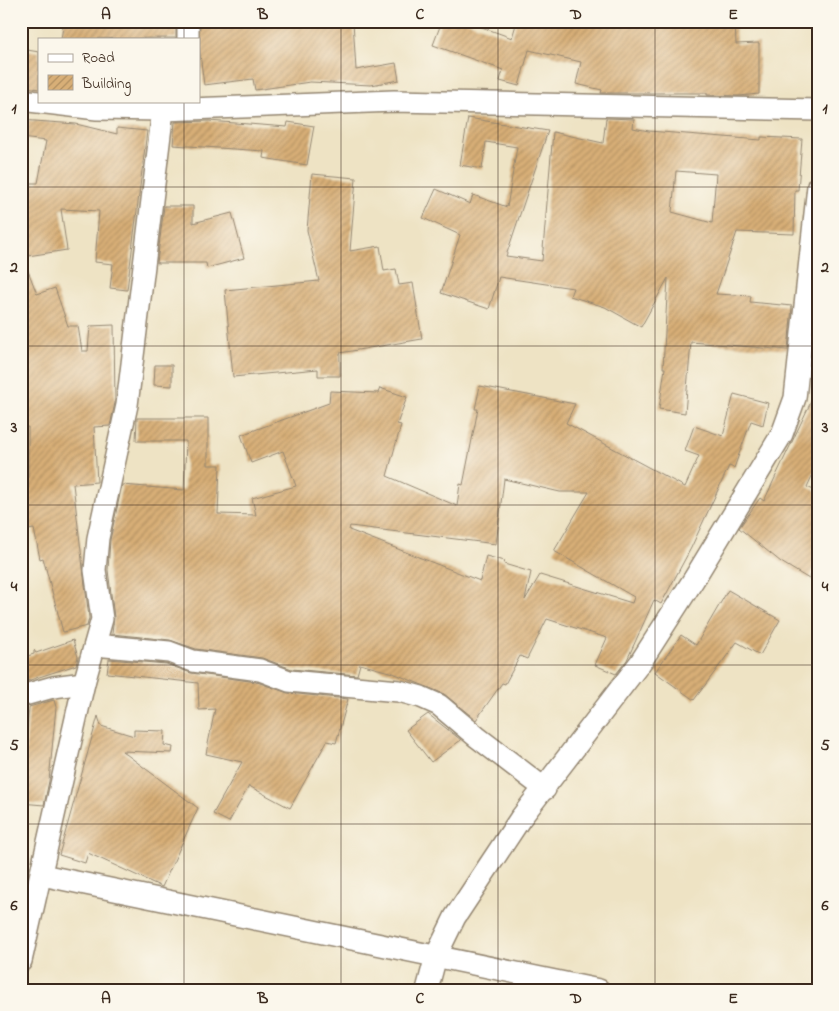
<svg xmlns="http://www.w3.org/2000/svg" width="839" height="1011" font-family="'Indie Flower',sans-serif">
<defs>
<pattern id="building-hatch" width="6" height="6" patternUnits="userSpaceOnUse" patternTransform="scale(1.25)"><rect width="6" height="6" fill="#d8af77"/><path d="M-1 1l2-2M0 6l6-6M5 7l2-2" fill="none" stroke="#b08f61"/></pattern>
</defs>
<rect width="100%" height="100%" fill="#fbf7ec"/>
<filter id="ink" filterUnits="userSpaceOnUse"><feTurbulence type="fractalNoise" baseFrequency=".02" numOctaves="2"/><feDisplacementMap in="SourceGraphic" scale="10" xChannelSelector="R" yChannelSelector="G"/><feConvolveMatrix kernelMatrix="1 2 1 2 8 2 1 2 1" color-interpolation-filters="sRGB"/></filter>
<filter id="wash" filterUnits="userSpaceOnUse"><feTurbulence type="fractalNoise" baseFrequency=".0096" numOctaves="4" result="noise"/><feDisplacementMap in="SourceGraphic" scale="20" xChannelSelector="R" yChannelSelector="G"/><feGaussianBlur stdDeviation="1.12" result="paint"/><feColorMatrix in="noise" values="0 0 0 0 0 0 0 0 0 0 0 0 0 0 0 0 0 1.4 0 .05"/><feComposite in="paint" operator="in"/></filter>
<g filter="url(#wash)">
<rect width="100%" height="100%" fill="#eee3c4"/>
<g id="blocks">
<g fill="url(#building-hatch)" fill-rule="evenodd">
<path d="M64 21H176V38L61 39Z"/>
<path d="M200 21H353L356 70 396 63 399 80 371 85 310 82 255 90 253 79 204 85 199 46Z"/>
<path d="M442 21H465L512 38 517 21H735L736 44 759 43V94L739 96 707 95V93H601L602 90 576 84 581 62 529 50 519 86 500 81 503 70 433 45Z"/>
<path d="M21 49 39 52V89L21 86Z"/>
<path d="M468 118 548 131 506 256 542 261 553 132 603 143 606 118 634 119 633 128 649 131 761 140V137L802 139 798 190H795L794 234 737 232 716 294 751 296 750 302 792 306 788 350 691 342 685 413 659 409 665 368H663L668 278 641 327 605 307 570 296 573 288 499 277 489 309 441 293 460 235 423 218 436 189 470 204 473 195 507 207 517 147 486 142 482 169 460 165ZM676 171 716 174 712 223 672 212Z"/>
<path d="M21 120 76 124 117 134V128L147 131 127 290 110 288 113 264 95 262 99 211 61 209 67 250 21 257V183H38L46 141 21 138Z"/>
<path d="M209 121 287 127 288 122 314 126 307 165 263 158 264 151 173 145 175 122Z"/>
<path d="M312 174 356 178 350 251 380 246 384 271 396 269 399 285 413 283 422 339 340 353V376H318V369L233 377 225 290 319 281 307 230Z"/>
<path d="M164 206H193V223L232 213 244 258 207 268 206 263H157Z"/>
<path d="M21 258H23L37 294 55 288 68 326H78L82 351H88L90 326 114 325 115 403 110 426 94 427 97 482 73 484 89 618 87 626 63 632 43 558 40 559 34 529 28 530 23 494H28V427L21 428Z"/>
<path d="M817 309H818V353L813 352Z"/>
<path d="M155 365H172V386L154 385Z"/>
<path d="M480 386 575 404 566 423 685 487 699 456 685 451 694 426 723 436 734 394 768 403 763 425 751 421 734 468 729 466 691 548 661 604 654 600 627 660 616 674 595 665 607 638 547 619 527 659 520 656 505 684 502 683 476 720 444 694 393 673 360 664 357 675 292 669 262 658 196 649 170 640 112 634 114 617 108 570 110 540 122 485 184 490 186 441H136L137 418H208V465H220L218 514 256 515 252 498 296 486 283 451 251 463 241 435 329 403 330 391 378 393 380 388 407 397 397 424 401 425 387 476 457 506 460 484 463 485 478 409H475ZM504 479 560 492H589L554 551 634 597 632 603 540 575 525 600 531 572 504 564 505 561 486 556 480 581 349 530 350 526 496 544Z"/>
<path d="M818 387V463L807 487 818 492V563L809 579 781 562 739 528 760 498 764 501Z"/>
<path d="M728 590 780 620 760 655 737 642 694 700 655 672 681 635 696 645Z"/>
<path d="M73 640 78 657 76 665 21 683V658L34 654V650L36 653Z"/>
<path d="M109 659 166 664 191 673 257 682 288 693 348 699 336 743 327 741 290 808 249 786 229 822 213 814 242 762 206 754 215 709 199 710 198 683 107 673Z"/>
<path d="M54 700 56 707 49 781 44 805 21 803 29 707Z"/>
<path d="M428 714 461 740 431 762 406 730Z"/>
<path d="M98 716 101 726 134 736V730L165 731 164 745 173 747 172 753 122 751 198 808 162 887 88 853 85 863 59 855Z"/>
</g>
</g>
</g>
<g filter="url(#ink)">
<use href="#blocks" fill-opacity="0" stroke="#948671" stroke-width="1"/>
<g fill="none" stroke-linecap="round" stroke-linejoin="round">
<defs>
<g id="minor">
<path d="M188 21V39"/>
<path d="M21 100 97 109 163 110 394 101 818 110"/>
<path d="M95 645 169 652 193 661 260 670 289 681 399 691 421 697 439 705 477 737 545 789"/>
<path d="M21 696 53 687 84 683"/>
<path d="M42 875 599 990"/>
<path d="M21 961 84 683 102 619 95 570 98 538 127 405 163 110"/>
<path d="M427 990 436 956 455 917 520 819 640 663 694 579 782 434 795 398 818 186"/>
</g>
</defs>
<use href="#minor" stroke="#948671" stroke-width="24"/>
<use href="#minor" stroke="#fff" stroke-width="21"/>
</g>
</g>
<path fill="none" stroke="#3b2a1e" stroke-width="1" stroke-opacity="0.55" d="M184 21V39M341 21V990M498 21V990M655 21V990M184 101V990M21 187H818M21 346H818M21 505H818M21 665H818M21 824H818"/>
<rect width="839" height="1011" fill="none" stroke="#fbf7ec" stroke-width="55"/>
<rect x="38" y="38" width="162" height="65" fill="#fbf7ec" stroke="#aea59a"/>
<rect x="48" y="54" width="25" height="8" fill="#ffffff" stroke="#aea59a"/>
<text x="82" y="62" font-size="15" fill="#3b2a1e">Road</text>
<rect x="48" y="75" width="25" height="15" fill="url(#building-hatch)" stroke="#aea59a"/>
<text x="82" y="88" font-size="15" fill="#3b2a1e">Building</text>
<rect x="28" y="28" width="784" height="956" fill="none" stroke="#3b2a1e" stroke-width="2"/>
<g font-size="16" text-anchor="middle" font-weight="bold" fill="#3b2a1e">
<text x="106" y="19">A</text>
<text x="263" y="19">B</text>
<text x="420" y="19">C</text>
<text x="576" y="19">D</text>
<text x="733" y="19">E</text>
<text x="14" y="113">1</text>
<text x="825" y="113">1</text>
<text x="14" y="272">2</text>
<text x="825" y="272">2</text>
<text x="14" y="432">3</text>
<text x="825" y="432">3</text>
<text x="14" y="591">4</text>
<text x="825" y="591">4</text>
<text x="14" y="750">5</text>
<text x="825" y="750">5</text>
<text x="14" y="910">6</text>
<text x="825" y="910">6</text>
<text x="106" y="1003">A</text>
<text x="263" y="1003">B</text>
<text x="420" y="1003">C</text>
<text x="576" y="1003">D</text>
<text x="733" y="1003">E</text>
</g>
</svg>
